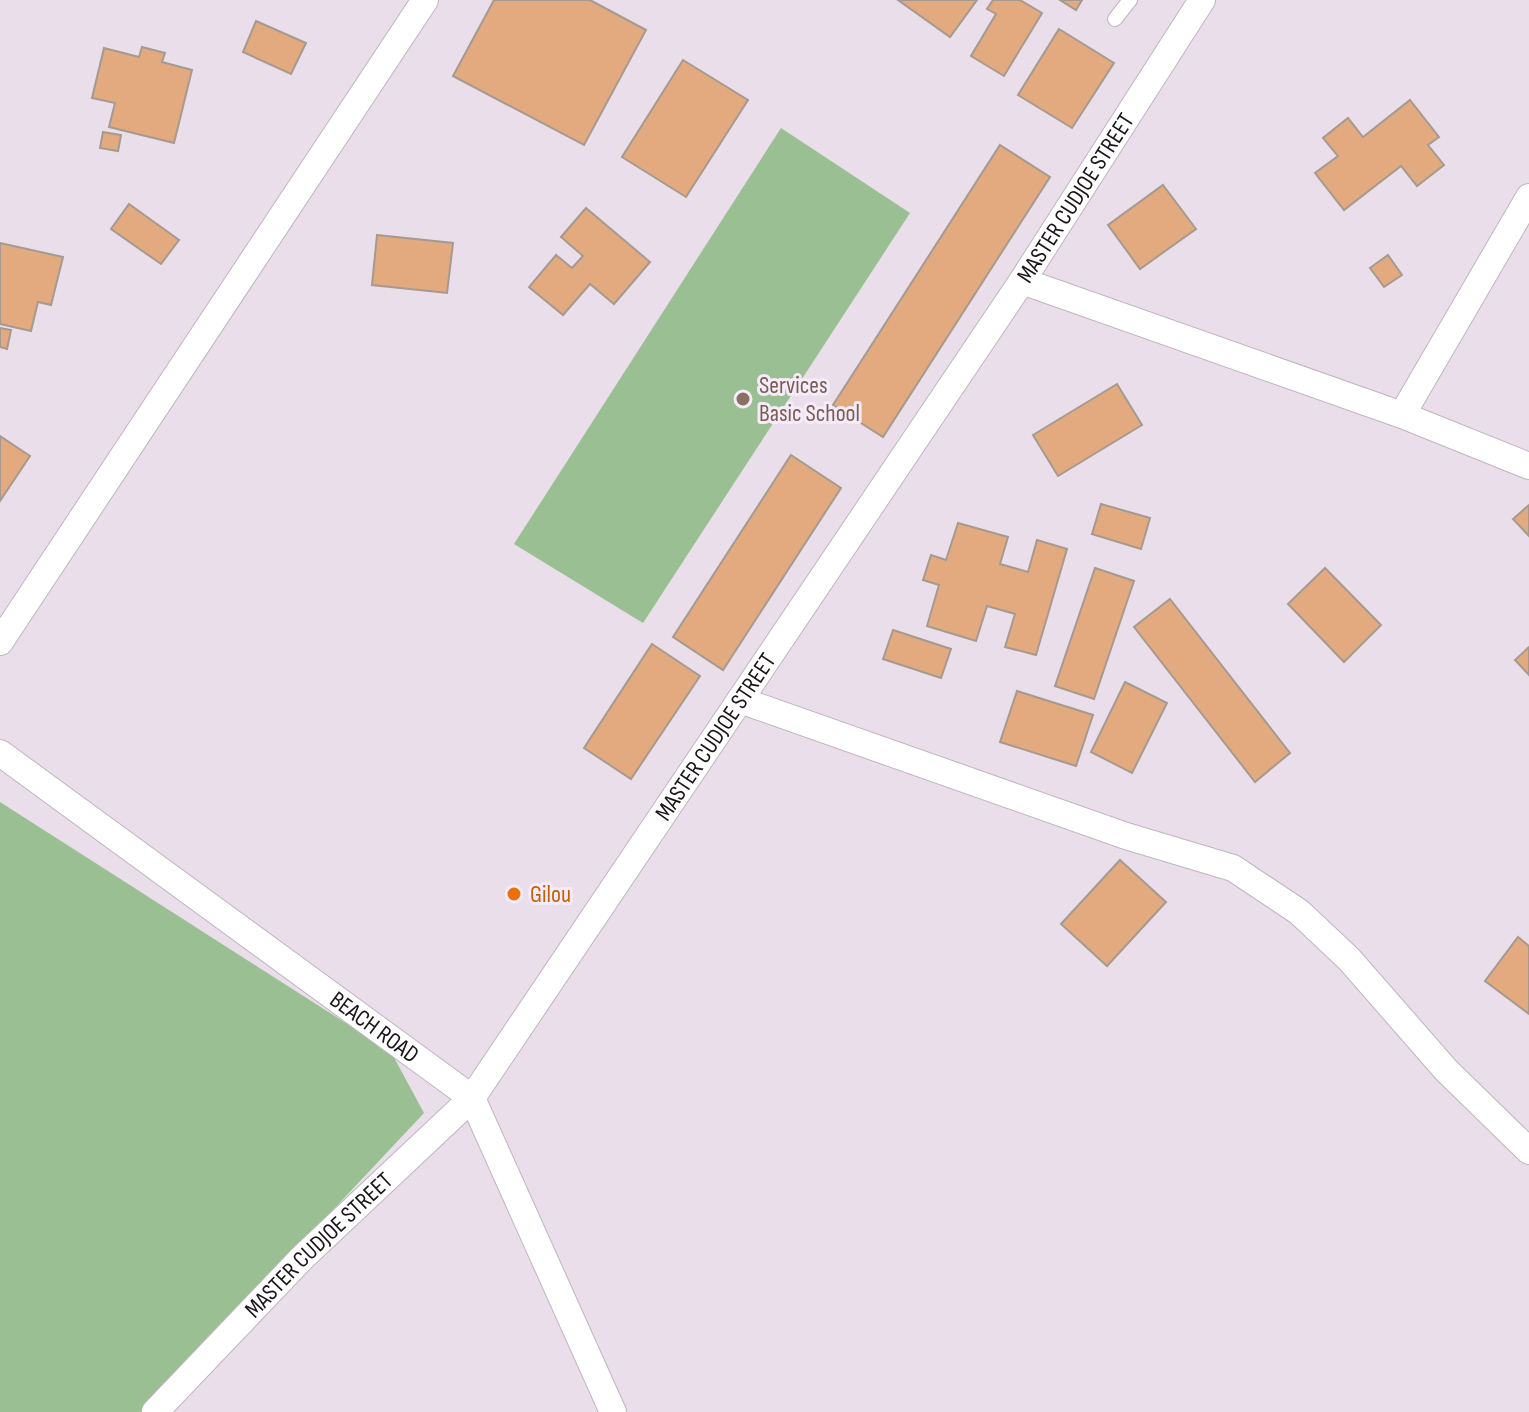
<svg xmlns="http://www.w3.org/2000/svg" width="1529" height="1412" font-family="'Sofia Sans Condensed',sans-serif">
<rect width="100%" height="100%" fill="#e9deea"/>
<g fill="#99bf93">
<path d="M781 128 910 213 643 623 514 544Z"/>
<path d="M0 802 391 1052 424 1113 143 1412H0Z"/>
</g>
<g fill="#e2aa7e" stroke="#a69a90" stroke-width="2">
<path d="M494 0H590L646 30 584 145 453 76Z"/>
<path d="M898 0H977L950 37Z"/>
<path d="M993 0H1020L1042 13 1004 76 971 56 996 14 987 9Z"/>
<path d="M1060 0H1082L1076 10Z"/>
<path d="M256 21 306 43 291 74 243 52Z"/>
<path d="M1059 29 1114 63 1072 128 1018 95Z"/>
<path d="M142 47 165 53 162 62 192 70 174 143 109 127 115 103 92 98 104 48 139 57Z"/>
<path d="M683 60 748 100 686 197 622 157Z"/>
<path d="M1410 100 1439 137 1428 145 1444 165 1417 186 1401 166 1344 210 1315 173 1338 156 1323 138 1348 118 1363 137Z"/>
<path d="M103 132 121 135 118 151 100 148Z"/>
<path d="M1000 145 1050 177 883 437 833 405Z"/>
<path d="M1163 185 1196 229 1140 269 1108 225Z"/>
<path d="M129 204 179 240 161 264 111 229Z"/>
<path d="M586 208 650 262 614 304 590 284 563 315 529 287 556 255 572 268 583 256 561 237Z"/>
<path d="M377 235 453 243 447 293 372 285Z"/>
<path d="M0 243 63 257 51 305 38 302 31 331 0 324Z"/>
<path d="M1388 255 1402 275 1384 287 1370 268Z"/>
<path d="M0 328 11 330 7 349 0 347Z"/>
<path d="M1117 384 1142 425 1058 476 1033 435Z"/>
<path d="M0 436 30 456 0 501Z"/>
<path d="M791 455 841 488 723 670 673 637Z"/>
<path d="M1101 504 1150 518 1141 549 1092 534Z"/>
<path d="M1529 505V536L1513 519Z"/>
<path d="M958 523 1008 537 1000 564 1028 572 1037 540 1067 549 1036 655 1005 647 1015 614 987 606 976 641 927 626 939 585 923 580 931 555 946 560Z"/>
<path d="M1095 568 1134 581 1094 699 1055 686Z"/>
<path d="M1325 568 1381 625 1344 662 1288 604Z"/>
<path d="M1170 599 1290 753 1255 782 1134 627Z"/>
<path d="M893 630 951 649 941 678 883 659Z"/>
<path d="M652 644 700 676 631 779 584 748Z"/>
<path d="M1529 647V675L1515 660Z"/>
<path d="M1125 682 1167 703 1132 773 1091 752Z"/>
<path d="M1017 691 1093 715 1076 766 1000 742Z"/>
<path d="M1120 860 1166 902 1107 966 1061 924Z"/>
<path d="M1518 937 1529 946V1014L1485 981Z"/>
</g>
<g fill="none" stroke-linecap="round" stroke-linejoin="round">
<defs>
<path id="lane" d="M1115 19 1130 0"/>
<g id="street">
<path d="M1022 281 1402 415 1529 466"/>
<path d="M1402 415 1529 197"/>
<path d="M0 642 425 0"/>
<path d="M740 700 1126 836 1233 868 1299 912 1349 959 1446 1070 1529 1151"/>
<path id="s1" d="M0 753 472 1098 613 1412"/>
<path id="s2" d="M155 1412 302 1258 472 1098 1022 281 1202 0"/>
</g>
</defs>
<use href="#lane" stroke="#bfb5c1" stroke-width="16"/>
<use href="#street" stroke="#bfb5c1" stroke-width="28"/>
<use href="#lane" stroke="#fff" stroke-width="14"/>
<use href="#street" stroke="#fff" stroke-width="26"/>
</g>
<circle fill="#8d6e63" stroke="#f6ebf8" stroke-width="3" cx="743" cy="399" r="8"/>
<circle fill="#e8710a" stroke="#f6ebf8" stroke-width="3" cx="514" cy="894" r="8"/>
<g text-anchor="middle" dominant-baseline="central" stroke-width="6" stroke-linejoin="round" paint-order="stroke">
<g font-size="24" fill="#191519" stroke="#f6ebf8">
<text stroke="none"><textPath href="#s2" startOffset="1530">MASTER CUDJOE STREET</textPath></text>
<text stroke="none"><textPath href="#s2" startOffset="882">MASTER CUDJOE STREET</textPath></text>
<text stroke="none"><textPath href="#s1" startOffset="464">BEACH ROAD</textPath></text>
<text stroke="none"><textPath href="#s2" startOffset="234">MASTER CUDJOE STREET</textPath></text>
</g>
<g font-size="24" fill="#785e54" stroke="#f6ebf8" text-anchor="start">
<text x="759" y="385">Services<tspan x="759" dy="28">Basic School</tspan></text>
</g>
<g font-size="24" fill="#c56008" stroke="#f6ebf8" text-anchor="start">
<text x="530" y="894">Gilou</text>
</g>
</g>
</svg>
